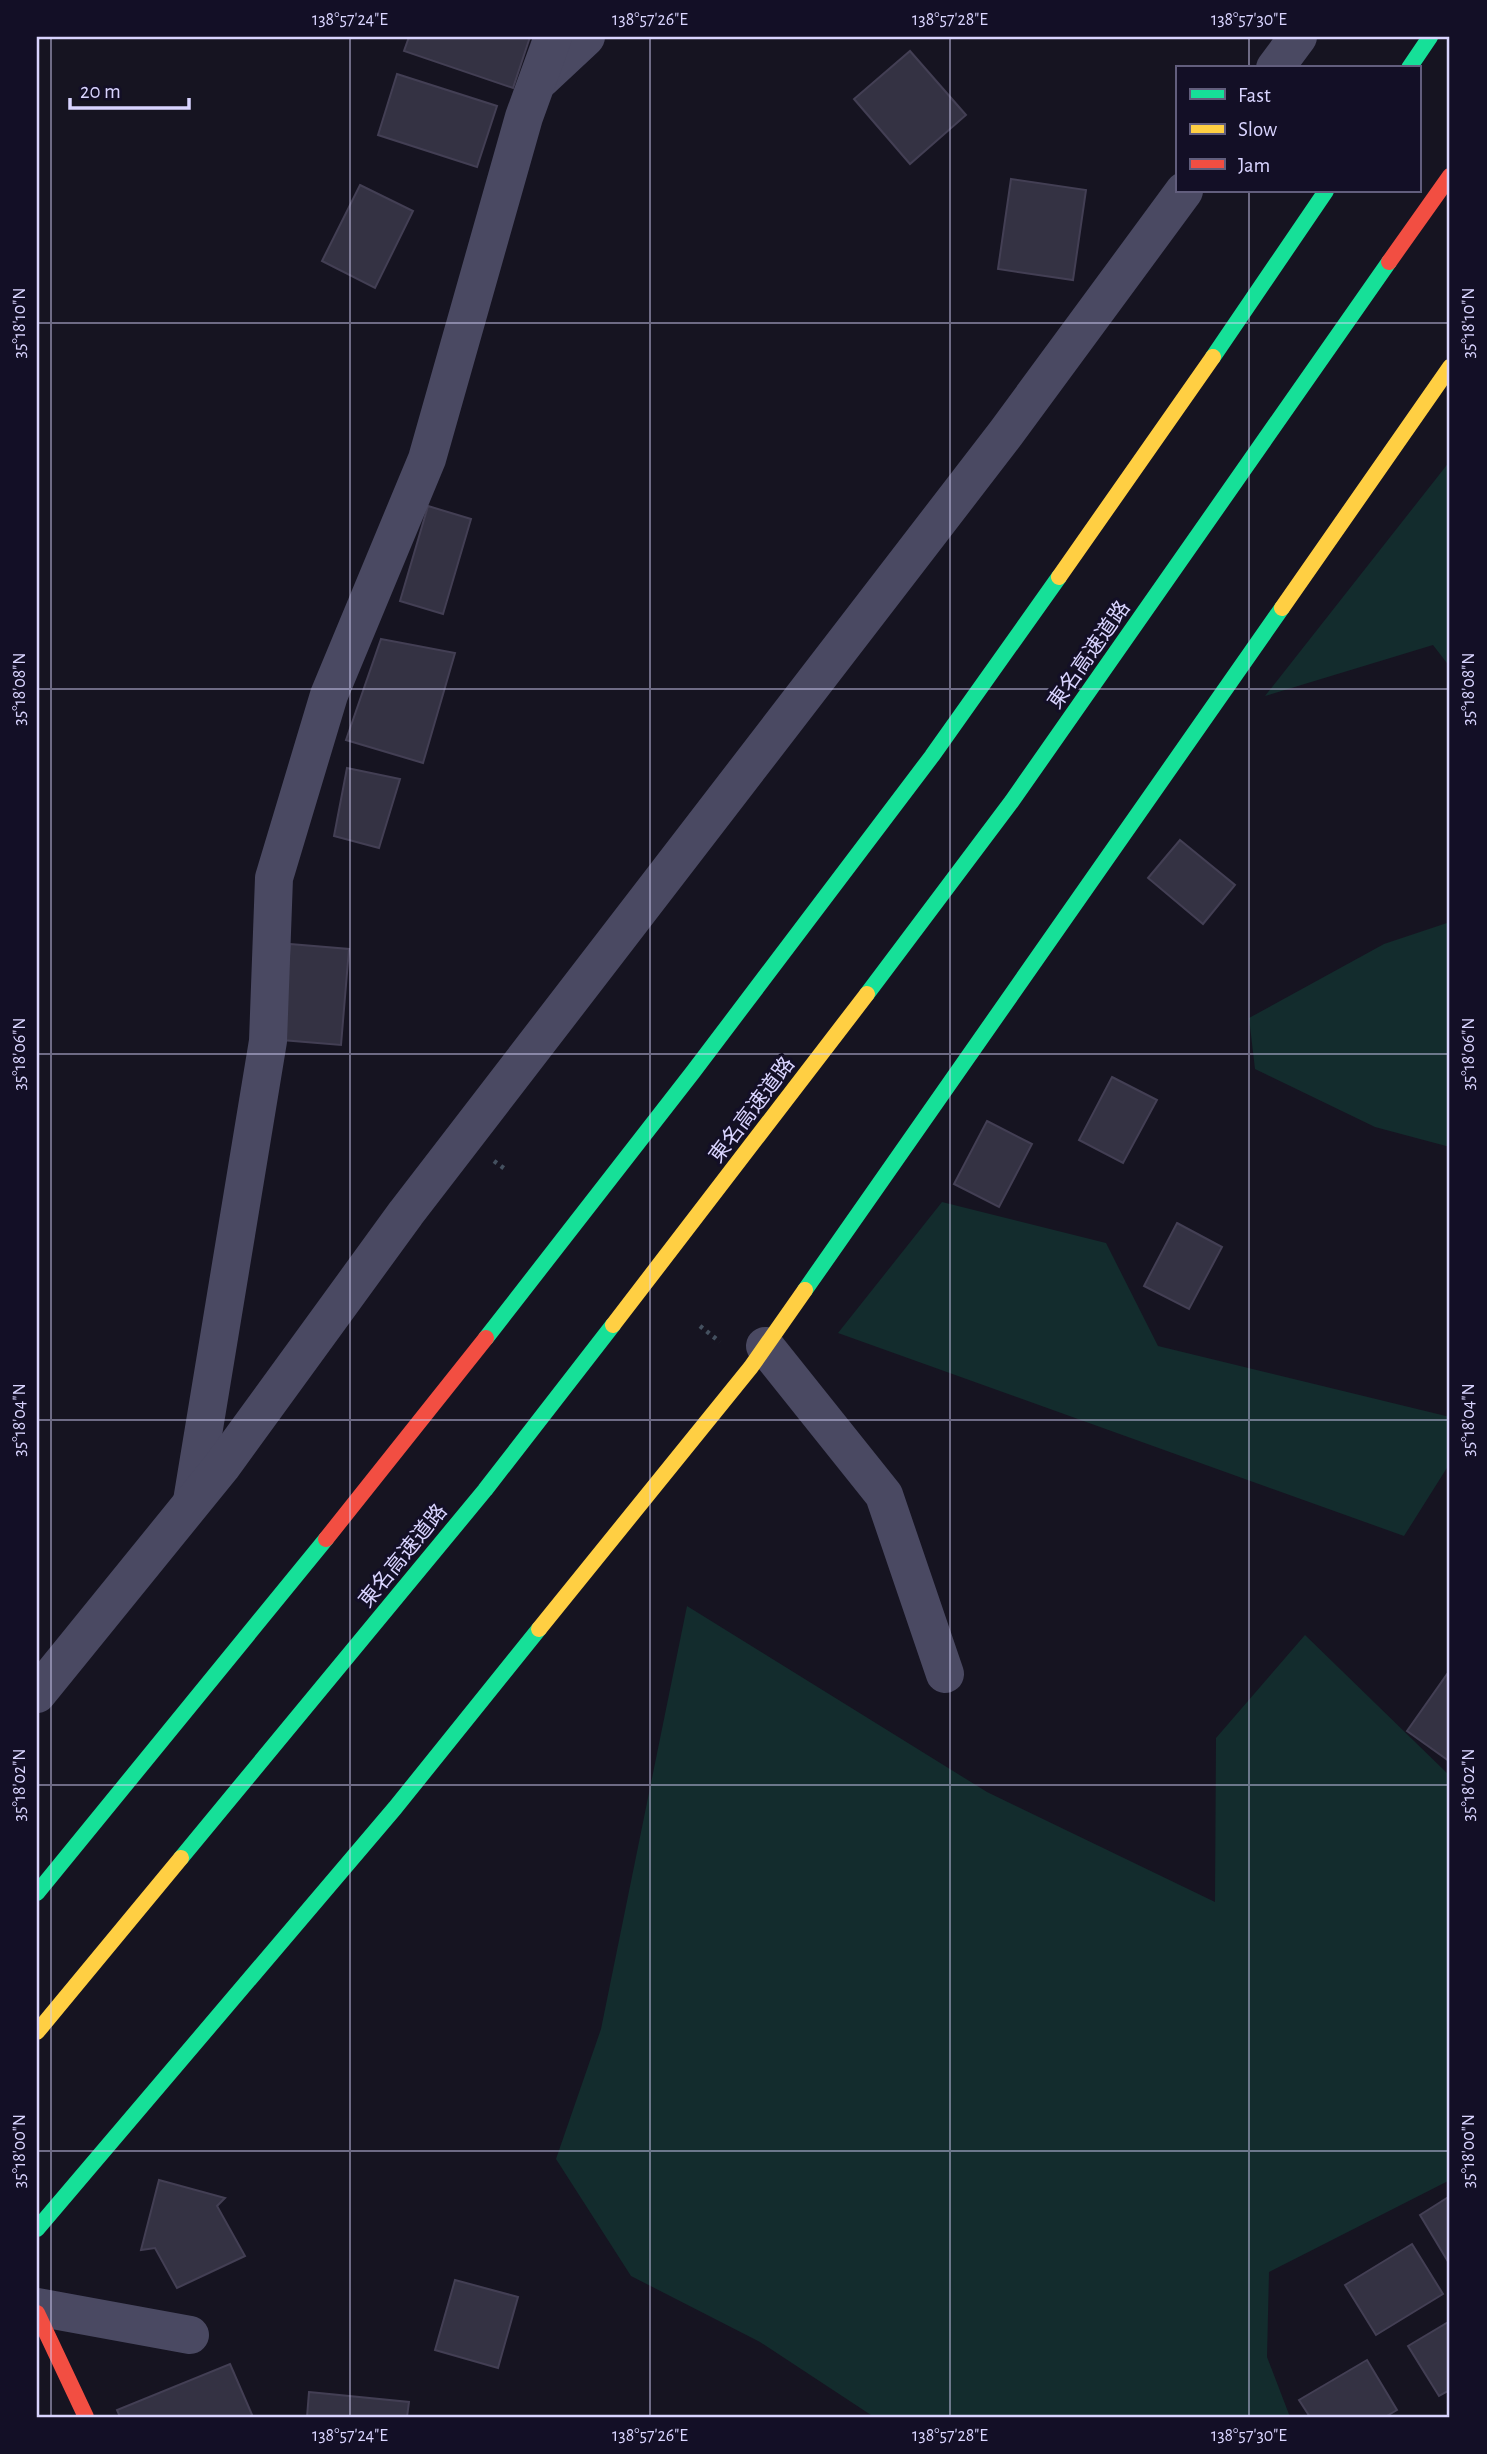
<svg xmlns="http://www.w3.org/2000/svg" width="1487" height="2454" font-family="'Alegreya Sans','Noto Sans JP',sans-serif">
<rect width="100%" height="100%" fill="#161421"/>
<g fill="#132c2d">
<path d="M1450 461V667L1433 645 1265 696Z"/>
<path d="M1450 922V1147L1375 1127 1255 1069 1249 1018 1384 944Z"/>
<path d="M942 1202 1106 1243 1158 1346 1450 1417V1463L1404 1536 838 1333Z"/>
<path d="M687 1606 987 1792 1215 1902 1216 1738 1305 1635 1450 1776V2180L1269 2272 1267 2357 1290 2417H874L760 2342 631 2276 556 2159 601 2029Z"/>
</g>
<g fill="#343243" stroke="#433f54" stroke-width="2">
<path d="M409 37H530L513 88 404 51Z"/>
<path d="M910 51 966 115 910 164 854 99Z"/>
<path d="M397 74 497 106 477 167 378 135Z"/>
<path d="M1011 179 1086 190 1073 280 998 269Z"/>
<path d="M360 185 413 211 375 288 322 261Z"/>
<path d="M428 506 471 519 443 614 400 601Z"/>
<path d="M381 639 455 653 423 763 346 740Z"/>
<path d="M347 768 400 779 379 848 334 836Z"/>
<path d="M1180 840 1235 885 1203 924 1148 878Z"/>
<path d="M290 944 349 949 341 1045 282 1040Z"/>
<path d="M1112 1077 1157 1100 1123 1163 1079 1140Z"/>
<path d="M987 1121 1032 1144 999 1207 954 1184Z"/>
<path d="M1177 1223 1222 1247 1189 1309 1144 1286Z"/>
<path d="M1450 1670V1759L1449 1761 1407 1731Z"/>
<path d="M159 2180 225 2198 217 2206 245 2256 177 2288 155 2248 141 2250Z"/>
<path d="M1450 2196V2265L1420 2215Z"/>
<path d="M1412 2244 1443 2294 1376 2335 1345 2285Z"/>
<path d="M455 2280 518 2297 498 2368 435 2350Z"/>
<path d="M1450 2321V2390L1439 2396 1408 2346Z"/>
<path d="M1367 2360 1397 2410 1385 2417H1310L1299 2400Z"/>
<path d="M230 2364 253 2417H120L117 2410Z"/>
<path d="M309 2392 409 2402 407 2417H307Z"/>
</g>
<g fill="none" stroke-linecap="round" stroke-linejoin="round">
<g stroke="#44505f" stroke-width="4.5" stroke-dasharray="3.5 5" stroke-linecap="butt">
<path d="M494 1161 505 1169"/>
<path d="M700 1326 720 1342"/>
</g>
<g stroke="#4a4962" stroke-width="38">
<path d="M1275 68 1298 37"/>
<path d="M541 79 586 37"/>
<path d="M765 1346 884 1495 945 1674"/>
<path d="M192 1501 268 1041 274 878 329 695 427 459 524 117 553 37"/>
<path d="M37 1694 222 1466 406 1213 1006 433 1184 191"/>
<path d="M37 2307 190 2335"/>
</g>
<g stroke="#16e098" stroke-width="16">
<path d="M1409 68 1430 37"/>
<path d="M1213 357 1326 191"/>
<path d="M867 994 1012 801 1389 262"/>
<path d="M805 1290 1282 608"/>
<path d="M486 1338 693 1072 932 756 1059 577"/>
<path d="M181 1858 485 1490 613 1325"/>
<path d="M37 1893 326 1539"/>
<path d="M37 2229 395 1808 539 1629"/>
</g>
<g stroke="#ffcf43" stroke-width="16">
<path d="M1059 577 1213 357"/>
<path d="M1282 608 1450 367"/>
<path d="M613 1325 867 994"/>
<path d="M539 1629 751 1367 805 1290"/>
<path d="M37 2032 181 1858"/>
</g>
<g stroke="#f24e42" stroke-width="16">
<path d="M1389 262 1450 176"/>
<path d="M326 1539 486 1338"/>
<path d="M37 2313 86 2417"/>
</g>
</g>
<path fill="none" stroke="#d9d4ff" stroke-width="2" stroke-opacity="0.45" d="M51 37V2417M350 37V2417M650 37V2417M950 37V2417M1249 37V68M1249 191V2417M37 323H1450M37 689H1450M37 1054H1450M37 1420H1450M37 1785H1450M37 2151H1450"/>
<g text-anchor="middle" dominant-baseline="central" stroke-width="6" stroke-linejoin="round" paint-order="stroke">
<g font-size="21" fill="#d9d4ff" stroke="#130f26">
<text transform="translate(1089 655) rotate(-55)">東名高速道路</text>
<text transform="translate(752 1110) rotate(-53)">東名高速道路</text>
<text transform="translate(403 1556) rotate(-51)">東名高速道路</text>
</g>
</g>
<rect width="1487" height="2454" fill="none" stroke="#130f26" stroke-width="77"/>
<rect x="1176" y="66" width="245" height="126" fill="#130f26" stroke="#625e7d" stroke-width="2"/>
<rect x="1190" y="89" width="35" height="10" fill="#16e098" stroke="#625e7d" stroke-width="2"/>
<text x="1238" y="102" font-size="21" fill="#d9d4ff">Fast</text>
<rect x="1190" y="124" width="35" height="10" fill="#ffcf43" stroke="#625e7d" stroke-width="2"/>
<text x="1238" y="136" font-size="21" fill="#d9d4ff">Slow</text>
<rect x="1190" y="159" width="35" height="10" fill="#f24e42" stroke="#625e7d" stroke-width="2"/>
<text x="1238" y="172" font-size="21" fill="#d9d4ff">Jam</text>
<path d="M70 98v10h119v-10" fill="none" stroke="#d9d4ff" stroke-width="3.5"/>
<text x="80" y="98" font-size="21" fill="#d9d4ff" stroke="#130f26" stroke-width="5" paint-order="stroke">20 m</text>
<rect x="38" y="38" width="1410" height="2378" fill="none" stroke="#d9d4ff" stroke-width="2.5"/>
<g font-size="18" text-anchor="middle" fill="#d9d4ff">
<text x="350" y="25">138°57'24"E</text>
<text x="650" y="25">138°57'26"E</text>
<text x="950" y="25">138°57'28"E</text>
<text x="1249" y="25">138°57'30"E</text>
<text transform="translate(19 323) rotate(-90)" y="6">35°18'10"N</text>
<text transform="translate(1468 323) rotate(-90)" y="6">35°18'10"N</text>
<text transform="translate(19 689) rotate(-90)" y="6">35°18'08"N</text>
<text transform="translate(1468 689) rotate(-90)" y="6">35°18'08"N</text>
<text transform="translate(19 1054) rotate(-90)" y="6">35°18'06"N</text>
<text transform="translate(1468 1054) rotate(-90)" y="6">35°18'06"N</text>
<text transform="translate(19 1420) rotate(-90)" y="6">35°18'04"N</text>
<text transform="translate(1468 1420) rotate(-90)" y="6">35°18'04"N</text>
<text transform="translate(19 1785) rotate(-90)" y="6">35°18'02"N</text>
<text transform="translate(1468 1785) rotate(-90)" y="6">35°18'02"N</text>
<text transform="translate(19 2151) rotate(-90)" y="6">35°18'00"N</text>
<text transform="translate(1468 2151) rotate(-90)" y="6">35°18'00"N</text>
<text x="350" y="2441">138°57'24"E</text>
<text x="650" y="2441">138°57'26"E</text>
<text x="950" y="2441">138°57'28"E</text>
<text x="1249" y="2441">138°57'30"E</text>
</g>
</svg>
